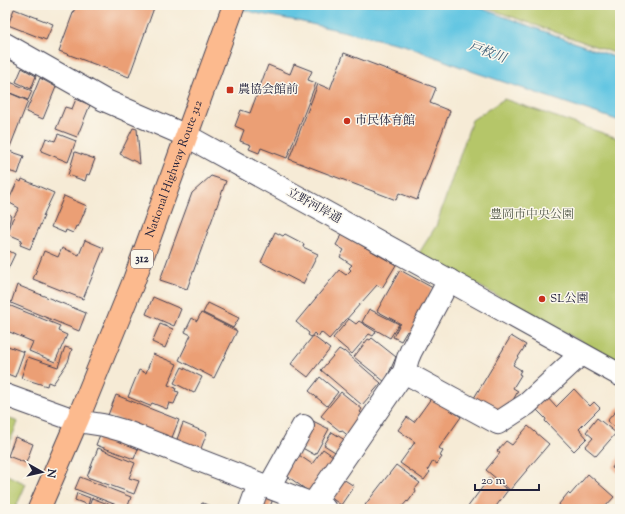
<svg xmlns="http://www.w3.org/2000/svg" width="625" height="514" font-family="'Sorts Mill Goudy','Noto Serif JP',serif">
<rect width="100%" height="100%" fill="#fbf7ec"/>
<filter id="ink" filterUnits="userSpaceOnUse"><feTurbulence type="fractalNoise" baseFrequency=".025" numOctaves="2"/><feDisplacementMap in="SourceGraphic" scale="8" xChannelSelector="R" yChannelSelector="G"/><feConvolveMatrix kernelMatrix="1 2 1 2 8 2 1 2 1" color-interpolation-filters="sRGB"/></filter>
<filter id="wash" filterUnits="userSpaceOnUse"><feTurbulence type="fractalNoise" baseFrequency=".012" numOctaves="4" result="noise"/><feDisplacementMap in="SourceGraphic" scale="16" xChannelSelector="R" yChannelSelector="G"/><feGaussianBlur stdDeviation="0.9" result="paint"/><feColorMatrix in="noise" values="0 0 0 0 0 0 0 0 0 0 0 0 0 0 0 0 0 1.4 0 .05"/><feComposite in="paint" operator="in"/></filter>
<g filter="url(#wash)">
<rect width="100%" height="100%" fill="#f6ebd6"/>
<g fill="#b5c669" stroke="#6c7452">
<path d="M480 5H620V55L484 7Z"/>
<path d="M504 99 620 139V363L419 253 436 226 472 120Z"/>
<path d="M5 417 18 422 5 454Z"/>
<path d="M5 474 26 484 15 509H5Z"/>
</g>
<path fill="#64c6e2" stroke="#43748e" d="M226 5H472L620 59V121L474 72 404 45 333 29 298 21 260 14Z"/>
<g id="blocks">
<g fill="#eb9f75">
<path d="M76 5H155L129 77 59 51Z"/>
<path d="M14 9 53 24 46 40 8 25Z"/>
<path d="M344 53 436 88 430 103 450 111 417 200 399 193 396 200 289 159 318 84 330 89Z"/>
<path d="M294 64 312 71 308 80 316 83 287 158 261 148 259 153 249 149 251 145 240 141 244 130 235 126 241 110 250 113 268 65 290 74Z"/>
<path d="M22 68 36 76 31 89 16 82Z"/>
<path d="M40 78 56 87 43 119 26 112Z"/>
<path d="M5 80 32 91 28 100 5 91Z"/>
<path d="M5 91 28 101 10 147 5 145Z"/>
<path d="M76 99 90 105 77 137 56 129 65 107 72 109Z"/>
<path d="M133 128 137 129 140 164 120 154Z"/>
<path d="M58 134 76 141 68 162 41 151 46 138 55 141Z"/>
<path d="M9 151 24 156 18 174 5 170V163Z"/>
<path d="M75 152 95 159 89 175 87 174 85 181 68 175Z"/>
<path d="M211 176 226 181 187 289 160 280 192 193Z"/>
<path d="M22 179 54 193 43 216H44L30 249 20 245 22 240 8 234 12 220 19 208 8 202 18 180 21 182Z"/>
<path d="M64 196 87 206 78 227 76 226 73 233 66 230 65 233 51 227Z"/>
<path d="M5 214 11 215 7 233H5Z"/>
<path d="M275 232 283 236 285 234 304 244 303 247 318 254 303 284 261 262Z"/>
<path d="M342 234 396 265 382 288 377 285 329 339 321 332 318 337 314 333 311 337 308 335 309 333 296 322 339 270 346 275 351 270 349 268 352 265 340 257 344 250 336 245Z"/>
<path d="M85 240 104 248 83 299 33 279 44 251 58 257 62 248 79 255Z"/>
<path d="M5 249 15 254 5 275Z"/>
<path d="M400 270 433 288 412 334 407 331 401 341 393 337 400 324H401L377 311Z"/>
<path d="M17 285 86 313 79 331 11 303Z"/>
<path d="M153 297 181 309 174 326 146 314Z"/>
<path d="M208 303 239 318 233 328 203 313Z"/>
<path d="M6 304 60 326 58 331 67 335 55 362 29 351 33 342 5 330V306Z"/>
<path d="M369 309 399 324 390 338 362 322Z"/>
<path d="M201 313 237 331 214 378 179 360 191 335 185 332 192 318 197 321Z"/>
<path d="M349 319 356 324 359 321 376 332 373 336 369 334 352 354 333 338Z"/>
<path d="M160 324 173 329 165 348 152 342Z"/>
<path d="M313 336 330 349 308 377 291 364Z"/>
<path d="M511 336 526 345 513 365 521 370 519 374 521 375 513 388 518 391 507 411 503 413 497 410 494 417 471 403Z"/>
<path d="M372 338 396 357 385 382 354 357 368 339 370 340Z"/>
<path d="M5 345 24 352 15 377 5 373Z"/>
<path d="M65 347 72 349 68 362 53 384 48 382 47 386 21 378 28 357 58 367Z"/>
<path d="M339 349 344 352V351L381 383 362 405 321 370Z"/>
<path d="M153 354 177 364 168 385 176 388 175 391 179 392 174 404 169 403 167 409 152 403 150 406 128 397 139 370 146 373Z"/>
<path d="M182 367 202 377 194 393 174 383Z"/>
<path d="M320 377 338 392 327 406 309 391Z"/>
<path d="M574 389 590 406 594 402 600 408 579 429 587 438 574 451 545 421 546 419 534 407 546 396 556 407Z"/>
<path d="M341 392 362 409 360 412 366 417 350 437 341 430 340 431 321 416Z"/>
<path d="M116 395 179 420 171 440 108 415Z"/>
<path d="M432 397 461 417 439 448 443 451 440 456 442 457 437 464 433 461 428 470 430 472 424 480 400 463 415 442 398 430 407 417 414 422Z"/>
<path d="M620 406V431L607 421Z"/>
<path d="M597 418 616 433 596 456 585 447 593 438 586 432Z"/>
<path d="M311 420 329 429 315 455 297 445Z"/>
<path d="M183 423 207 433 200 451 176 442Z"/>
<path d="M528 426 549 444 510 490 486 470 500 453 497 451 506 441 512 445Z"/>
<path d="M101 432 139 446 134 459 96 445Z"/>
<path d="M332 432 348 442 340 455 324 445Z"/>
<path d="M15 437 33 444 26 463 8 456Z"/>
<path d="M98 448 135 463 129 478 139 481 134 494 87 477Z"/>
<path d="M323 449 337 459 312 494 283 473 296 453 312 464Z"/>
<path d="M620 455V474L614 470 615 469 612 468Z"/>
<path d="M396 465 420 483 415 489 416 491 408 502 407 501 400 509H370L365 505Z"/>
<path d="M588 474 614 497 605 507 608 509H558L560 506 559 504 568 493 570 495Z"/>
<path d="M80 477 131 497 127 509 75 489Z"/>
<path d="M340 477 354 486 341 505 327 495Z"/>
<path d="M490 477 508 490 494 509H468L467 508Z"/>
<path d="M77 493 90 498 88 505 75 500Z"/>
<path d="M259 494 273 499 269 509H253Z"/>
<path d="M92 498 121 509H88Z"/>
<path d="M202 503 219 509H200Z"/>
</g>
</g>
</g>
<g filter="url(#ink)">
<use href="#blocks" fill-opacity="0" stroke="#424052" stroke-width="1"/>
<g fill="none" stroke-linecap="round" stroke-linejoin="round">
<defs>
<g id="minor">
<path d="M5 44 104 100 187 136 443 277 620 375"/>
<path d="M404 372 498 423 527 404 581 354"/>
<path d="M5 395 77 421 103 425 124 431 325 509"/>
<path d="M269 487 303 426"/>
<path d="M313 504 404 372 408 358 411 351 449 280"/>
<path d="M250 509 259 484"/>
</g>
<g id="highway">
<path id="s1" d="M39 509 77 421 133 283 234 5"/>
</g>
</defs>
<use href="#minor" stroke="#424052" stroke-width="24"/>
<use href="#highway" stroke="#424052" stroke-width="24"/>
<use href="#minor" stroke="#fff" stroke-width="22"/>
<use href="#highway" stroke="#fcba8e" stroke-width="22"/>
</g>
</g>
<g fill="#c8321e" stroke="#fbf7ec" stroke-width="1.5">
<rect x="226" y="86" width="8" height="8" rx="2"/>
<circle cx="347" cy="121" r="4"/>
<circle cx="542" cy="299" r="4"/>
</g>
<g text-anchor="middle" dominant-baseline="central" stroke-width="3" stroke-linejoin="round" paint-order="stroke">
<rect fill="#fbf7ec" stroke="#636270" stroke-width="1" x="131" y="250" width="22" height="18" rx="3"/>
<g font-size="11" font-weight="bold" fill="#22223b">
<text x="142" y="259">312</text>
</g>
<g font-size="12" fill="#22223b" stroke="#fbf7ec" text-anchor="start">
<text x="238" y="90">農協会館前</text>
<text x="355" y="121">市民体育館</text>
<text x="550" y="299">SL公園</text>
</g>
<g font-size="12" fill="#22223b" stroke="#fbf7ec">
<text stroke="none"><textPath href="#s1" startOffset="366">National Highway Route 312</textPath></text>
<text transform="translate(314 206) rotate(29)">立野河岸通</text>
</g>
<g font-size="12" fill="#555b4b" stroke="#fbf7ec">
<text x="532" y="215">豊岡市中央公園</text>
</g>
<g font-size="13" font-style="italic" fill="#395b75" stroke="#fbf7ec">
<text transform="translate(487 53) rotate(20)">戸枚川</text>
</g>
</g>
<rect width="625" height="514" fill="none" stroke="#fbf7ec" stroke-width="20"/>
<g transform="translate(42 472) rotate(98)" stroke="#fbf7ec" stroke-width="3" paint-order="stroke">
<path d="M0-3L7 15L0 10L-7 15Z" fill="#22223b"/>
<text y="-6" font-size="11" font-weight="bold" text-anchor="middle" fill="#22223b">N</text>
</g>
<path d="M475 484v6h64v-6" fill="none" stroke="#22223b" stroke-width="2"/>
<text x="481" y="484" font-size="12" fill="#22223b" stroke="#fbf7ec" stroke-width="3" paint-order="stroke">20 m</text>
</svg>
